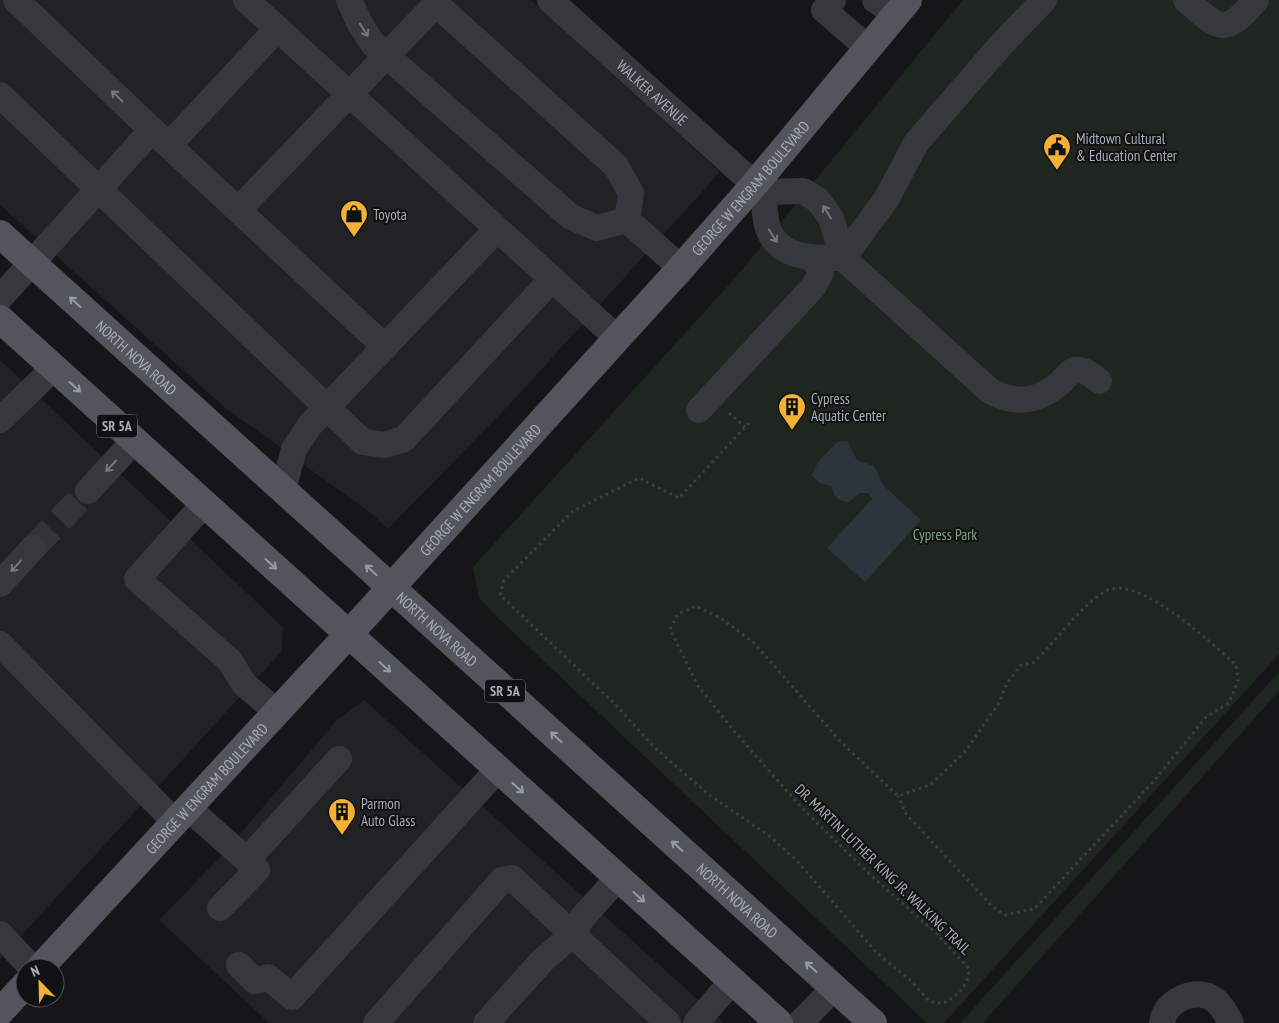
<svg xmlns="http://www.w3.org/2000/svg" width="1279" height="1023" font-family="'PT Sans Narrow',sans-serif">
<rect width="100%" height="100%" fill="#161618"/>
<g fill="#222225">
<path d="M0 0H531L720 172 511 403 388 529 372 514 223 406 0 205Z"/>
<path d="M0 360 283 627 281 652 0 959Z"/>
<path d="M364 700 724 1023H269L159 920 225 852 337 720Z"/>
</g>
<g fill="#1e261f">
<path d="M963 0H1279V654L944 1023H927L496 616 479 598 473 567 736 277Z"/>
<path d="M1279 672V691L983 1023H960Z"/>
</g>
<path fill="#2c353c" d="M847 441 857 460 874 466 884 486 921 520 865 582 827 548 872 499 868 493H860L849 502C837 501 835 497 831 486L820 483 812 475 818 462 837 442Z"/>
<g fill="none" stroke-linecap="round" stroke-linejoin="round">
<path stroke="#333438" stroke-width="26" stroke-dasharray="26 13" stroke-linecap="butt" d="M33 548 88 491"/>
<g stroke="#3d3f44" stroke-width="3" stroke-dasharray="2.5 4" stroke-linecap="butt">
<path d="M729 413 745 427"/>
<path d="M749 423 679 498 639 478 573 511 504 580 500 595 616 705 655 748 708 794 771 837 798 862 876 952 911 981 929 1001 942 1004C957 996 968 988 969 969L936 933 868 873 801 807 734 731 698 686 670 629 678 614 696 606 722 619 754 643 841 742 898 796 930 785 964 753 999 703 1007 683 1021 665 1033 663C1057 641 1076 610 1104 592 1136 571 1212 644 1236 665L1238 680 1229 703 1207 716 1154 781 1034 909 1005 915 992 906 906 814 898 796"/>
</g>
<g stroke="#37383d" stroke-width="26">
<path d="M16 0 152 130"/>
<path d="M246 0 617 338"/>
<path d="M349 0 360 24 373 44 571 217 597 228 627 220"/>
<path id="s1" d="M550 0 763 192C765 206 764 223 771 235 785 260 819 258 843 258"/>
<path d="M833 0 824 10 868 48"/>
<path d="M875 0 896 14"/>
<path d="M1186 0C1218 28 1224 38 1256 0"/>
<path d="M0 95 363 442 385 445 404 439 552 279"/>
<path d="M169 145 277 29"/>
<path d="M763 192 803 191 818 200 831 218 843 258 990 391C1016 405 1039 402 1061 382 1065 378 1070 371 1075 370 1085 369 1092 375 1099 381"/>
<path d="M239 209 436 4 616 166 631 193 627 220"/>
<path d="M627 220 681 268"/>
<path d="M843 258 887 198 916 143 1000 46 1044 0"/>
<path d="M0 298 152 130 385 347"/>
<path d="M699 410 814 286 821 272 812 258"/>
<path d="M0 420 54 368"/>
<path d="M283 490 294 449 310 425 497 229"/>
<path d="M88 491 134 441"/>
<path d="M204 504 137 579 230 661 244 684 277 712"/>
<path d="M0 584 33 548"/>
<path d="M0 644 175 822"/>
<path d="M188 808 247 860 339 759"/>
<path d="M220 908 257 870 247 860"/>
<path d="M0 934 32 968"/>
<path d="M239 965 255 981 268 977 292 997 498 769"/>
<path d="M376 1023 502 880 512 878 668 1023"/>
<path d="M486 1023 543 960 572 935 582 918 618 878"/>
<path d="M696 1023 732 981"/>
<path d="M800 1023 834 988"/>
<path d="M1162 1023C1164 1003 1189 990 1208 996 1219 1000 1226 1013 1231 1023"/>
</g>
<g stroke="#53555c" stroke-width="28">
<path id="s2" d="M0 234 873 1023"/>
<path d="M0 319 779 1023"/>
<path id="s3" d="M40 968 348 635 681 268 754 185 908 0"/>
<path d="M0 1012 25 985"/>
</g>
</g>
<defs><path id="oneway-shaft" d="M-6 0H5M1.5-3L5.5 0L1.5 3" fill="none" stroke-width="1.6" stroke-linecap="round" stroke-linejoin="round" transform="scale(1.25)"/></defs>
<g stroke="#757881">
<use href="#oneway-shaft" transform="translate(364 30) rotate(57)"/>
<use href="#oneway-shaft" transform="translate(117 96) rotate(-136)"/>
<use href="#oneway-shaft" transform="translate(827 212) rotate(-121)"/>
<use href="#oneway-shaft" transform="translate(773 236) rotate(57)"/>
<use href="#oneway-shaft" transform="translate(111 466) rotate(133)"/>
<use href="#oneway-shaft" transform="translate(16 566) rotate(132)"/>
</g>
<g stroke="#979ba6">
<use href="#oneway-shaft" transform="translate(75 302) rotate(-138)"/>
<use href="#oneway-shaft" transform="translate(75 387) rotate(42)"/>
<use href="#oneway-shaft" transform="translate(271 564) rotate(42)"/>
<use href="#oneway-shaft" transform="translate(371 570) rotate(-138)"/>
<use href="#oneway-shaft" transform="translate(385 667) rotate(42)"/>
<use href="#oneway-shaft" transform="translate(556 737) rotate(-138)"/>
<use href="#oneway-shaft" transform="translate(518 788) rotate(42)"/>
<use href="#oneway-shaft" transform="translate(677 846) rotate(-138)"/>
<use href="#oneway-shaft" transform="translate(639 897) rotate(42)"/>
<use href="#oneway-shaft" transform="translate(811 967) rotate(-138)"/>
</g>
<defs>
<symbol id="civic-pin" viewBox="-11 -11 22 30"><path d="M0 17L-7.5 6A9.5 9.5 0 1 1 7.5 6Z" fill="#f2b134" stroke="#111113"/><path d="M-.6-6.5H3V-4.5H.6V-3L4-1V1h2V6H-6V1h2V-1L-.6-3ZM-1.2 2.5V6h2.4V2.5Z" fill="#111"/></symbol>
<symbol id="shop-pin" viewBox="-11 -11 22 30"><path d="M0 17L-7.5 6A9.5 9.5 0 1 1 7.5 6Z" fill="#f2b134" stroke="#111113"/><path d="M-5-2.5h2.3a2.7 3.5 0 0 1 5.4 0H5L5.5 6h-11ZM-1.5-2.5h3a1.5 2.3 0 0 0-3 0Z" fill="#111"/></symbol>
<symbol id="building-pin" viewBox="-11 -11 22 30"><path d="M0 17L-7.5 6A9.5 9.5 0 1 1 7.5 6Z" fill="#f2b134" stroke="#111113"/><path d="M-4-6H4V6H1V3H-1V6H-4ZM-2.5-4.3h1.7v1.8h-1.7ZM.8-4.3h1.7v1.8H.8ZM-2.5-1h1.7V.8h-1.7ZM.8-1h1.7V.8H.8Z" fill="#111"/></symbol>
</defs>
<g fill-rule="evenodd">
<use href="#civic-pin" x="1041" y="131" width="32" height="43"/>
<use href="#shop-pin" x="338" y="198" width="32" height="43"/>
<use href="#building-pin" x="776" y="391" width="32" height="43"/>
<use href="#building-pin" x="326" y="796" width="32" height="43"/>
</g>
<g text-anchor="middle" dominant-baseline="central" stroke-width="4" stroke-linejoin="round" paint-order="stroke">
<g fill="#111113" stroke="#7b7e86" stroke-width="1">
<rect x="97" y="414.5" width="40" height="23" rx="4"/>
<rect x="485" y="679.5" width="40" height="23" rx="4"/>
</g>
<g font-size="14" font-weight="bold" fill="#a8adb8">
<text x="117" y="426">SR 5A</text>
<text x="505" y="691">SR 5A</text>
</g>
<g font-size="15" fill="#a8adb8" stroke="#111113">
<text stroke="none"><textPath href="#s1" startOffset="138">WALKER AVENUE</textPath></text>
<text stroke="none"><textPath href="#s3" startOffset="1055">GEORGE W ENGRAM BOULEVARD</textPath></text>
<text stroke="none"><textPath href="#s2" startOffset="184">NORTH NOVA ROAD</textPath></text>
<text stroke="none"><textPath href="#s3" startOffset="650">GEORGE W ENGRAM BOULEVARD</textPath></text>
<text stroke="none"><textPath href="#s2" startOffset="589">NORTH NOVA ROAD</textPath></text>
<text stroke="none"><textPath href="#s3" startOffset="245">GEORGE W ENGRAM BOULEVARD</textPath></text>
<text transform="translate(883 869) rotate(44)">DR. MARTIN LUTHER KING JR. WALKING TRAIL</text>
<text stroke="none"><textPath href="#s2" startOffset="994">NORTH NOVA ROAD</textPath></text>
</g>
<g font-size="15" fill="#a8adb8" stroke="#111113" text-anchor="start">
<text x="1076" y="138">Midtown Cultural<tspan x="1076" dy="17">&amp; Education Center</tspan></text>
<text x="373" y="214">Toyota</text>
<text x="811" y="398">Cypress<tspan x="811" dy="17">Aquatic Center</tspan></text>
<text x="361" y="803">Parmon<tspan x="361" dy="17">Auto Glass</tspan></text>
</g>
<g font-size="15" fill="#7fa381" stroke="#111113">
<text x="945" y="534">Cypress Park</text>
</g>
</g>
<g transform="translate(40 983) rotate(337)"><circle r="24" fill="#111113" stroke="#4d4f55"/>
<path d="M0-4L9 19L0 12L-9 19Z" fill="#f2b134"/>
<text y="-8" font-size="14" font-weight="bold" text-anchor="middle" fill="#a8adb8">N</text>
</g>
</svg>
